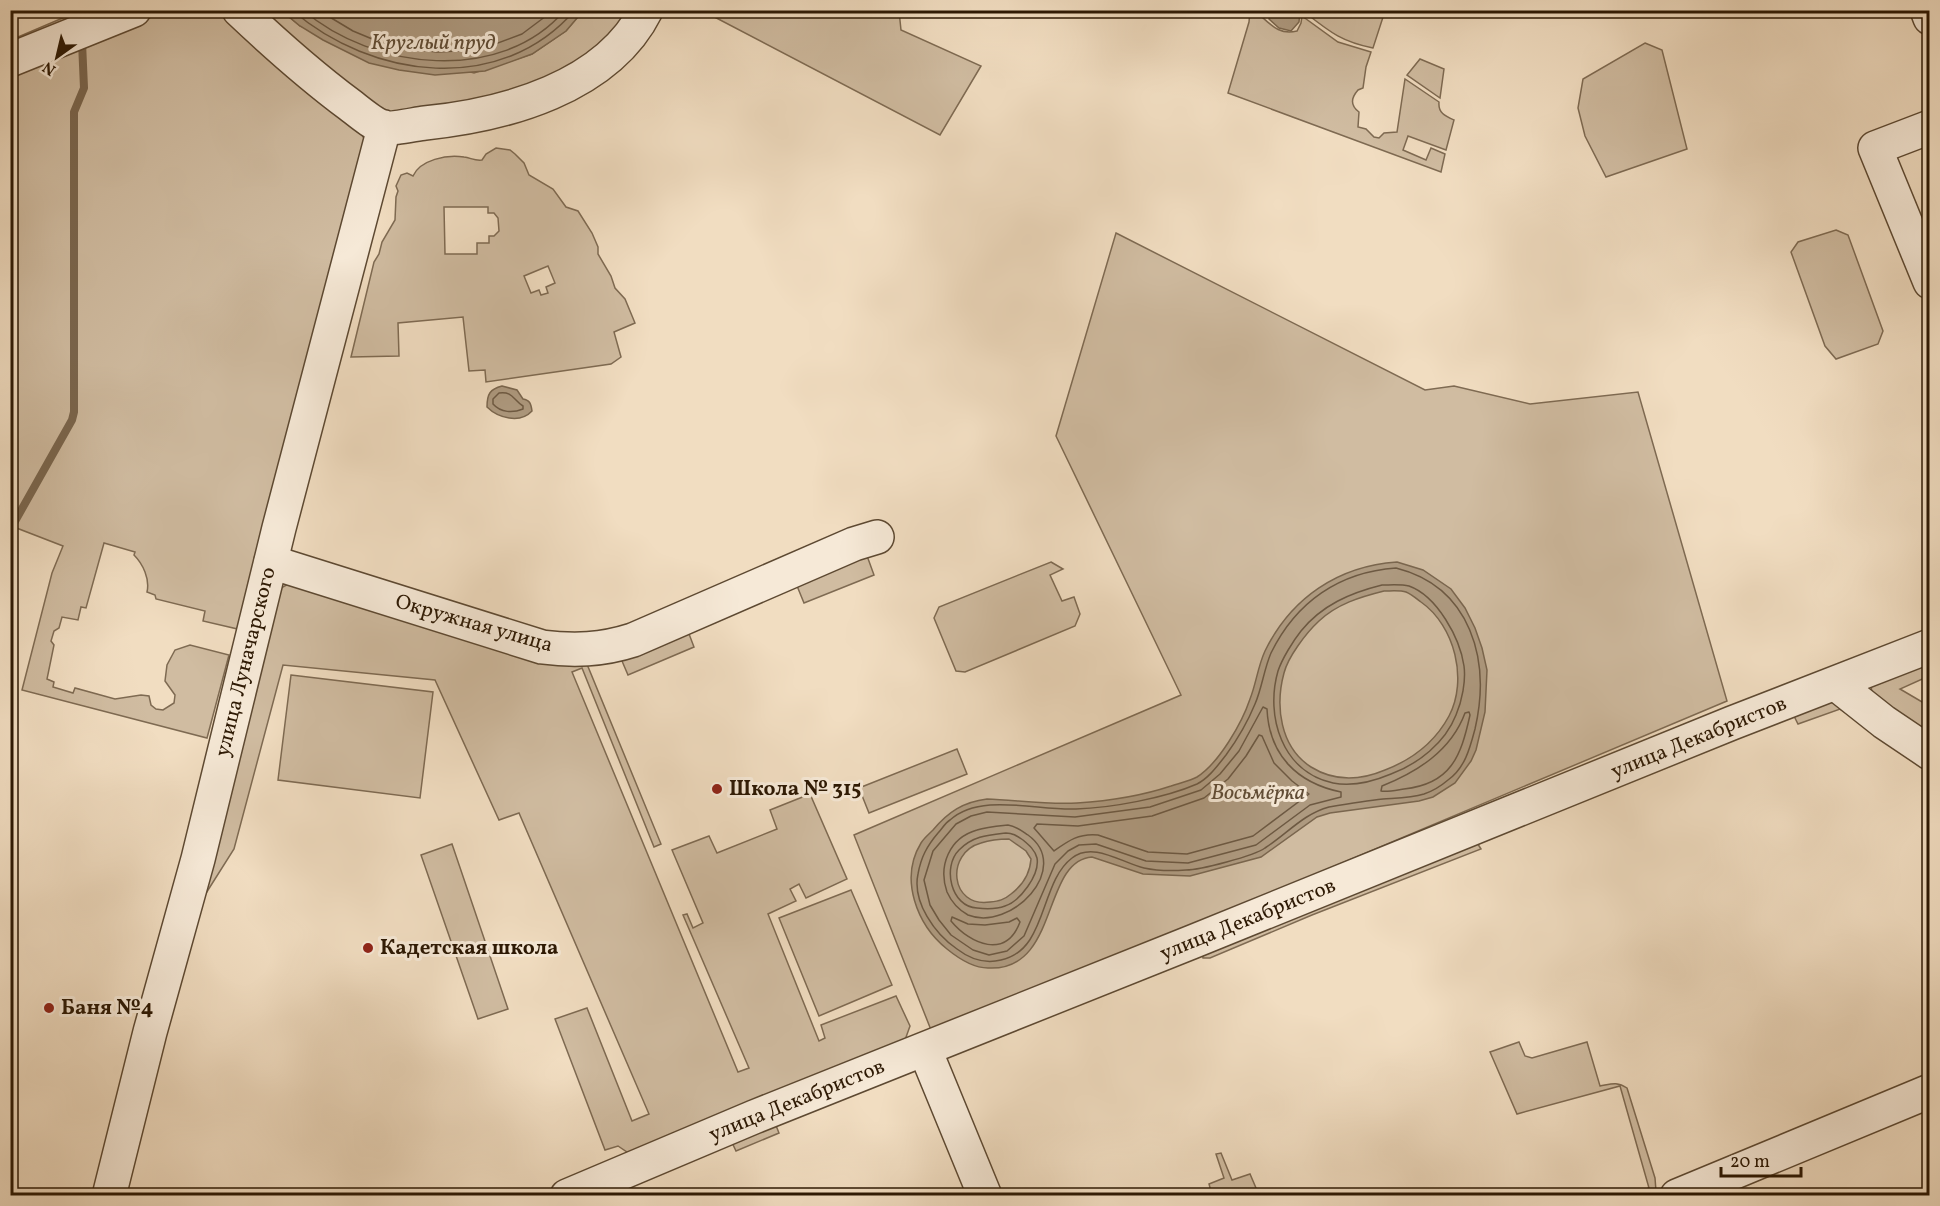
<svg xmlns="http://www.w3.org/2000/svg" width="1940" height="1206" font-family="Vollkorn,serif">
<rect width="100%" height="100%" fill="#f1ddc1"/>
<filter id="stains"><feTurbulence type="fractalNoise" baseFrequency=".00333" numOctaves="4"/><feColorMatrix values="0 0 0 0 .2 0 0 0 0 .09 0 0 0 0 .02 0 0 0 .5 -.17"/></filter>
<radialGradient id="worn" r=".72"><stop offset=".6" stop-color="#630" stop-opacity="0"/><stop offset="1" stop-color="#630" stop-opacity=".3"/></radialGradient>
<g fill="#d0bca1" stroke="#7e6a52" stroke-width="1.5" fill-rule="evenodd">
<path d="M79 11 84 23 11 53V40Z"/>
<path d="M168 11H221L354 124 366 141 242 630 203 621 205 611 156 599 155 595 147 592C150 579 143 564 134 555L135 552 104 543 86 608 81 607 78 620 62 617 59 628 54 631 51 641 54 645 47 679 54 682 53 687 73 693 75 688 115 699 141 695 149 696 151 705 156 709 163 710 174 703 175 695 165 681 167 665 175 650 190 645 229 655 207 738 22 690 52 573 63 546 14 527 11 524 10 68Z"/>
<path d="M256 11H282L300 26 474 73 532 54 566 31 583 11H634L613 43 511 99 385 115Z"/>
<path d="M703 11H899L901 30 981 66 940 135Z"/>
<path d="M1250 11H1262V17C1273 27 1281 35 1297 31L1301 23 1302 16 1338 42 1371 52 1366 67 1363 88 1358 90C1351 98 1350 105 1359 112L1358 127 1366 129 1374 137 1379 138 1384 133 1397 132 1405 79 1439 102C1438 113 1445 116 1454 120L1446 150 1408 136 1403 150 1426 160 1431 148 1445 154 1441 172 1228 93 1249 22Z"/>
<path d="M1310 11V10L1385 11 1373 48C1343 42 1331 33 1307 14Z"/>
<path d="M1645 43 1662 50 1687 149 1606 177 1585 136 1578 108 1583 79Z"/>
<path d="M1420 59 1444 69 1440 98 1407 75Z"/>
<path d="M496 148 510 150 515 154 524 163 529 175 553 189 566 207 578 211 592 233 598 247V254L611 276 615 288 625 299 635 323 614 332 621 357 611 364 486 382 485 370 469 371 463 317 398 323 399 356 351 357 374 262 379 254 382 242 395 220 396 197 398 191 396 186 401 175 407 173 413 176C420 160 447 154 464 157 471 158 475 161 482 160L486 154ZM444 207H488V213H494L498 218 499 231 494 236H489V243H477V254H445ZM548 266 555 283 546 287 548 293 541 295 539 290 531 293 524 276Z"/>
<path d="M1836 230 1848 235 1883 331 1878 344 1836 359 1825 346 1791 252 1798 242Z"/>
<path d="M1116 233 1425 390 1454 386 1530 404 1638 392 1727 701 933 1035 854 835 1181 695 1056 436Z"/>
<path d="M866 553 874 575 804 603 795 581Z"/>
<path d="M1051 562 1063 569 1050 575 1062 601 1074 597 1080 614 1075 626 965 672 956 671 934 618 939 607Z"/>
<path d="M292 582 584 657 661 844 654 847 582 668 572 672 738 1072 749 1068 683 915 687 914 693 928 703 923 672 850 709 836 717 853 777 829 770 810 810 794 847 879 806 898 799 884 790 889 796 901 768 914 819 1041 825 1038 821 1025 896 996 910 1026 905 1040 637 1152H627L618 1146 605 1150 555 1019 587 1008 632 1121 649 1114 519 813 499 820 435 680 283 665 234 849 203 898 281 588Z"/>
<path d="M686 626 694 647 628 675 619 654Z"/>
<path d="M1929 655V676L1900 689 1929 706V743L1873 702 1871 685Z"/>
<path d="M291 675 433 692 420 798 278 780Z"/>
<path d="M1831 694 1912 756 1840 709 1798 724 1791 710Z"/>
<path d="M957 749 967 774 869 813 859 788Z"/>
<path d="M1474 838 1481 849 1312 915 1210 958H1203L1201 949Z"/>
<path d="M452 844 508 1009 478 1019 421 855Z"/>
<path d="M851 890 892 985 819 1016 779 918Z"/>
<path d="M1519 1042 1525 1056 1532 1058 1587 1042 1600 1086C1611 1084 1617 1081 1627 1088L1655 1178 1656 1191 1654 1195H1630L1649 1188 1620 1086 1517 1114 1490 1052Z"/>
<path d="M775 1123 779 1133 736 1151 729 1136Z"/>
<path d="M1221 1153 1232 1180 1250 1174 1259 1195H1212L1209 1184 1224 1178 1216 1154Z"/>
</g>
<g fill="#ae9a80" stroke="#7a664e" stroke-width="1.5" fill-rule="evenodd">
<path d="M282 11 583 10V11L566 31 532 54 485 71 435 75 399 70 369 63 323 40 300 26Z"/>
<path d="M1271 11H1300L1299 22 1291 31 1279 28 1269 19Z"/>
<path d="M502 386 517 390 523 399C530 400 531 404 532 411 520 424 498 418 487 407 487 394 490 389 502 386Z"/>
<path d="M1397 562 1423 570 1451 589 1465 608 1475 628 1482 648 1487 670 1485 712 1476 750 1471 761 1455 783 1433 797 1419 801 1330 813 1317 817 1261 857 1190 876 1143 874 1092 857C1041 861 1060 972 988 968 973 968 958 958 947 949 917 925 899 879 921 843 924 838 929 834 933 830 948 812 963 802 987 799 1015 800 1049 805 1077 803 1109 801 1141 796 1171 786 1179 783 1190 781 1197 777 1219 763 1242 723 1250 699 1256 684 1258 666 1265 651 1291 598 1338 566 1397 562ZM1384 591C1391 591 1400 590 1406 592 1411 594 1417 599 1421 602 1455 626 1468 680 1449 716 1435 742 1411 760 1385 770 1359 781 1335 782 1311 767 1280 747 1275 706 1284 673 1288 657 1306 633 1319 621 1337 604 1360 597 1384 591ZM1009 839 1026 851 1031 859C1030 873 1023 885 1011 894 1004 900 999 901 990 902 950 908 945 853 981 843 990 840 1000 839 1009 839Z"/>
</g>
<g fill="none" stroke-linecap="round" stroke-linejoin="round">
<g stroke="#6d5942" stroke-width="1.5">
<path d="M292 10C372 79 501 96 575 10"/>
<path d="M303 10C373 70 501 85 565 10"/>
<path d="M318 10 353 31 377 41 403 48 437 52 479 50 522 34 554 10"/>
<path d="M499 393C513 391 513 400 523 406V409C513 413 501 413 493 404V399Z"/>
<path d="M1396 568C1471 587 1491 660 1475 729 1470 748 1465 768 1448 780 1441 786 1433 791 1424 794 1411 798 1397 798 1383 799 1365 801 1347 804 1329 807 1303 814 1287 834 1265 848 1254 856 1200 870 1186 870 1172 871 1158 871 1144 868 1122 863 1093 841 1072 858 1039 883 1048 950 1001 960 985 964 970 959 957 949 935 934 912 902 918 874 921 857 927 846 938 833 942 829 945 823 950 820 981 792 1038 811 1076 809 1111 808 1165 798 1197 784 1209 778 1218 765 1226 755 1237 740 1248 721 1255 704 1262 688 1264 669 1271 653 1296 602 1339 572 1396 568Z"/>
<path d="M1382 585C1390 585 1401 584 1409 586 1437 596 1460 638 1464 666 1466 681 1462 701 1456 715 1445 743 1418 764 1391 774 1372 782 1353 787 1333 783 1282 772 1265 716 1278 671 1282 659 1293 641 1301 631 1322 605 1350 593 1382 585Z"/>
<path d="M1263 707 1267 709C1269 755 1297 783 1341 792V797L1310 805 1256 845 1188 863 1146 861 1096 844 1079 845 1068 851 1055 864 1024 936 1007 951 989 955 973 950 951 935 939 920 930 905 924 880 933 851 956 824 971 816 987 812 1075 817 1150 807 1201 790 1220 774 1239 751Z"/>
<path d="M1469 712 1470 715C1461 756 1451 784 1404 789 1397 790 1388 792 1381 791L1382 786C1417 772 1451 751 1465 713Z"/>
<path d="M1259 735 1262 736 1274 763 1292 781 1309 794 1253 836 1187 854 1148 852 1098 835C1079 833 1068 841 1054 851L1034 828 1037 824 1078 826 1152 816 1204 798 1228 779 1246 756Z"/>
<path d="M1008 825C1016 826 1022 831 1028 835 1073 868 1011 932 968 915 959 910 951 901 947 892 938 866 949 838 977 830 986 827 998 826 1008 825Z"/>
<path d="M1006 833C1013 833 1017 836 1023 840 1029 845 1035 850 1037 858 1040 875 1020 901 1005 906 997 909 986 909 977 908 951 907 942 867 959 850 973 836 988 835 1006 833Z"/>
<path d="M952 917 968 924 985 925 1009 922 1017 918 1020 922C1006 959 971 945 951 921Z"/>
</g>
<path stroke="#7a664e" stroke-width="8" d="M14 523 72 420 74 412V112L84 88 82 42"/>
<defs>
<g id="minor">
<path d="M239 10C275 44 311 76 350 105 358 111 374 125 384 127 392 130 415 124 425 123 504 115 607 88 646 10"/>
<path d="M1927 10 1930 18"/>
<path d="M10 60 134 10"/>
<path d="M1930 127 1875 148 1930 282"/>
<path d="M271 562 542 647C574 651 602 650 633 640L854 544 877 537"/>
<path d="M1836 684 1884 722 1930 753"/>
<path d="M925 1050 985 1196"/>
<path d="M109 1196 150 1032 198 859 279 528 384 128"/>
<path d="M567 1196 754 1117 1192 942 1732 723 1930 646"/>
<path d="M1677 1196 1930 1091"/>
</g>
</defs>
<use href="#minor" stroke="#5d4932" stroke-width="36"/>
<use href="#minor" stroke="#f6e9d7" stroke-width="33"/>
</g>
<g fill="#8f2418" stroke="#f6e9d7" stroke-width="2">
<circle cx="717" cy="789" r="6"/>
<circle cx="368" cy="948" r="6"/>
<circle cx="49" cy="1008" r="6"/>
</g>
<g text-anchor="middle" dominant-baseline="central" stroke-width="6" stroke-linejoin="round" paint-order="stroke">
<g font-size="21" fill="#2c1803" stroke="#f6e9d7">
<text transform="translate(474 624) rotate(16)">Окружная улица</text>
<text transform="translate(246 662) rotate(-76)">улица Луначарского</text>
<text transform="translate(1699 738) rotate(-22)">улица Декабристов</text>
<text transform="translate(1248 920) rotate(-22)">улица Декабристов</text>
<text transform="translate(797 1101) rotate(-22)">улица Декабристов</text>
</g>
<g font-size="21" font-weight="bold" fill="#2c1803" stroke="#f6e9d7" text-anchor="start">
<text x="729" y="789">Школа № 315</text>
<text x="380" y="948">Кадетская школа</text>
<text x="61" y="1008">Баня №4</text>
</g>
<g font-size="22" font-style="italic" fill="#604c35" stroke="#f6e9d7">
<text x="433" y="43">Круглый пруд</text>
<text x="1258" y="793">Восьмёрка</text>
</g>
</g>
<rect width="1940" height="1206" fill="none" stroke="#f1ddc1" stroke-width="36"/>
<rect x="12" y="12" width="1916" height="1182" fill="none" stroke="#2c1803" stroke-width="3"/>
<rect x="18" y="18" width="1904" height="1170" fill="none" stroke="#2c1803" stroke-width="1.5"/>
<g transform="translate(57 57) rotate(214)" stroke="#f6e9d7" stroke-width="4.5" paint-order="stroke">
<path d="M0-4.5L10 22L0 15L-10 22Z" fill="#2c1803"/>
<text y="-9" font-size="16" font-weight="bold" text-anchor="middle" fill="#2c1803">N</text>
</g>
<path d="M1721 1167v9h80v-9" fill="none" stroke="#2c1803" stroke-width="3"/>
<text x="1730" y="1167" font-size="18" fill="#2c1803" stroke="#f6e9d7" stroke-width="4.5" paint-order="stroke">20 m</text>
<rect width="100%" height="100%" filter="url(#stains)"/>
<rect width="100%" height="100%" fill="url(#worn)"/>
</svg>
